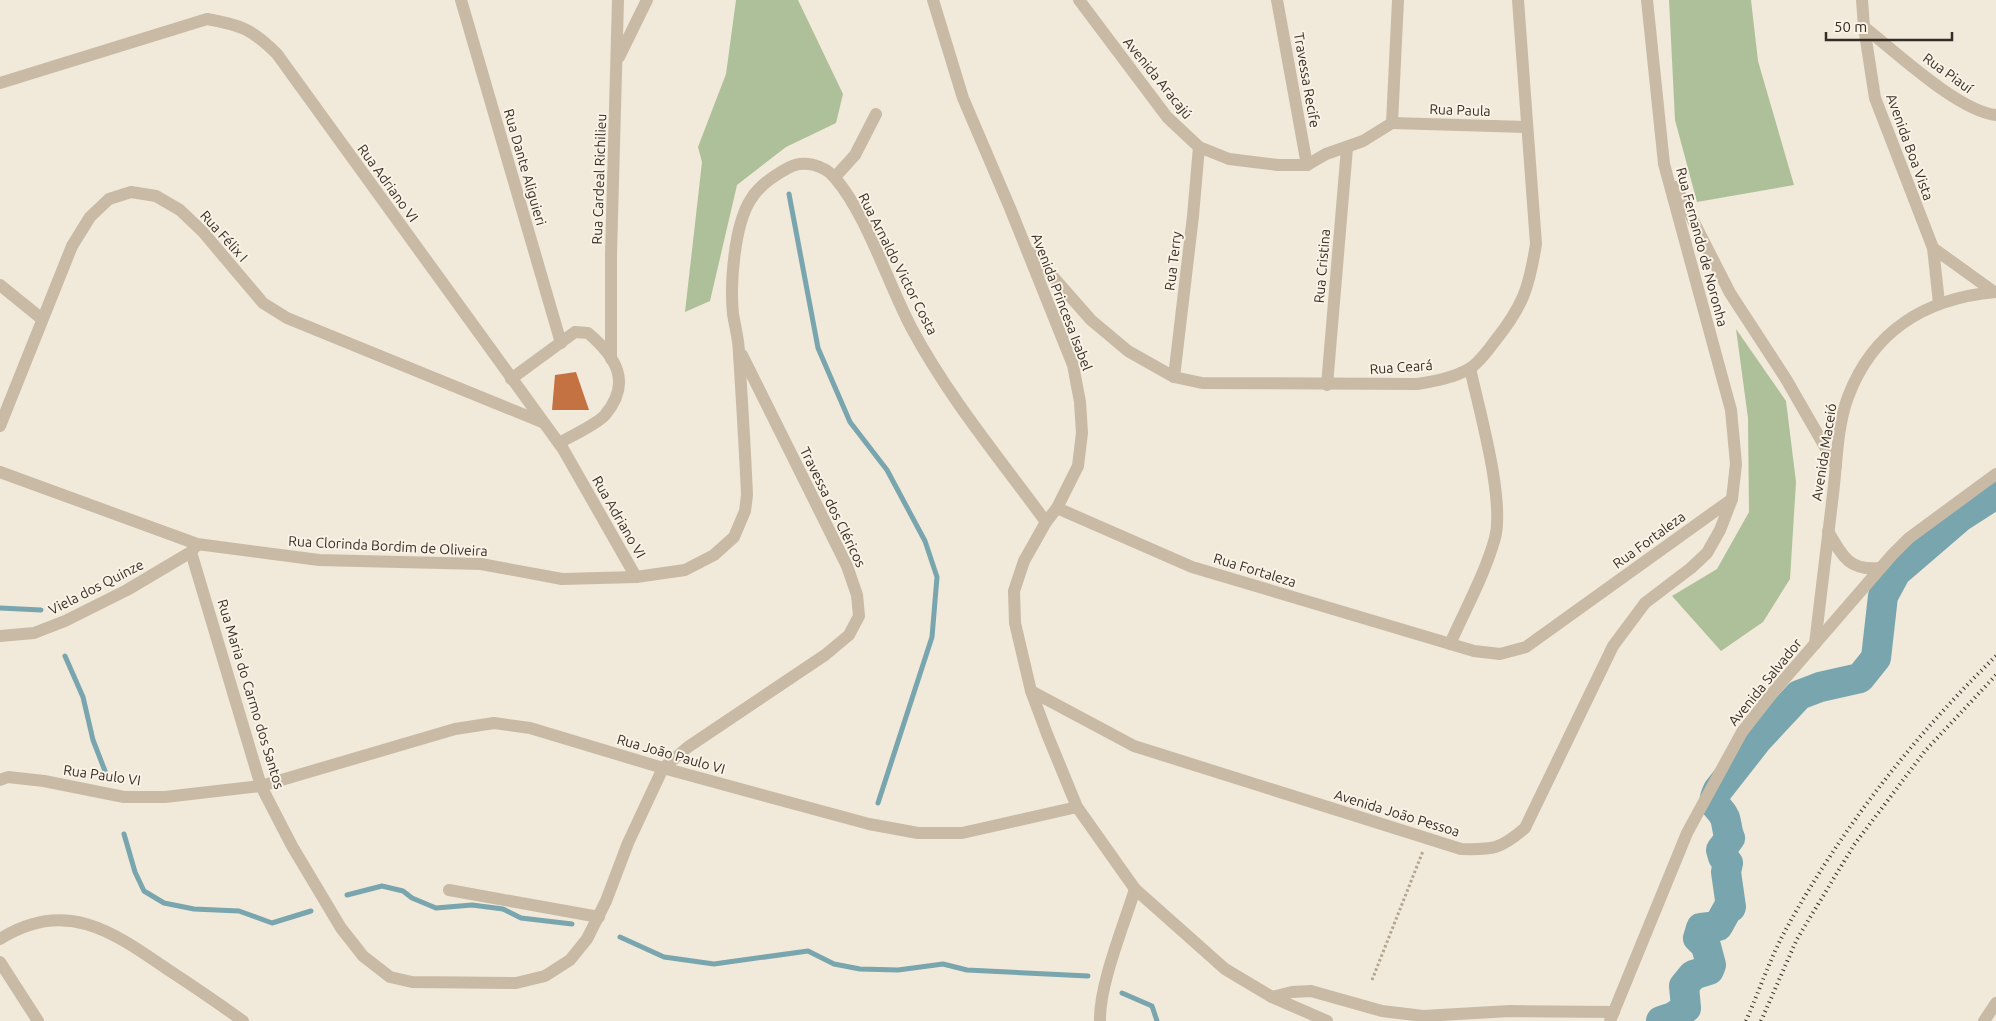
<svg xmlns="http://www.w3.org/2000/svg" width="1996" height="1021" font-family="Ubuntu,sans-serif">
<rect width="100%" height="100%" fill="#f1e9d9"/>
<g fill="#aec099">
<path d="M736 0H798L843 94 836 123 786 147 737 185 710 301 685 312 702 162 698 147 726 74Z"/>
<path d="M1669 0H1751L1758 61 1794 185 1697 202 1675 120Z"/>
<path d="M1736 329 1786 401 1796 482 1790 579 1763 622 1721 651 1672 596 1717 569 1749 512 1748 418Z"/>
</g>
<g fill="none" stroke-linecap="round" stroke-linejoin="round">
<g stroke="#78a5ae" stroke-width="5">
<path d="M789 194 818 348 850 422 887 470 925 541 937 577 932 637 878 803"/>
<path d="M0 608 41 610"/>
<path d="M65 656 83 697 93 740 105 771"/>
<path d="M124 834 135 872 144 891 164 903 194 909 239 911 272 923 311 911"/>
<path d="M347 895 382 886 403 891 412 898 436 908 472 905 503 909 521 918 572 924"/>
<path d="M620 937 664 957 714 964 808 951 834 964 860 969 898 970 943 964 967 970 1088 976"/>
<path d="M1122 993 1152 1006 1157 1021"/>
</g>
<path stroke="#78a5ae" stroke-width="30" d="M1661 1021 1673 1017 1686 1008 1684 986 1693 975 1709 970 1711 965 1706 946 1698 938 1701 928 1718 926 1728 908 1731 907 1726 872 1728 863 1723 857 1721 850 1730 838C1727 832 1727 824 1725 818 1719 804 1709 808 1718 790L1758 739 1799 695 1820 687 1860 678 1876 658 1883 596 1896 572 1960 517 1996 494"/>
</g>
<path fill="#c57243" d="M576 372 589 410H552L555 375Z"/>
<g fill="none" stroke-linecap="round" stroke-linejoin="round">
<path stroke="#b5a490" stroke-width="3" stroke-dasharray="2.5 2.5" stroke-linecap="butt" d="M1372 980 1423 851"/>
<g stroke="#c9baa5" stroke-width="12">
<path d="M461 0 561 343"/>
<path d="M933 0 963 98 1010 208 1073 365 1080 402 1082 433 1078 466 1057 508 1046 522 1024 561 1014 591 1015 623 1031 691 1047 734 1077 807 1135 889 1225 969 1272 997 1327 1021"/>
<path d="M1079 0 1167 117 1199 147 1229 159 1278 165H1307L1326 154 1363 141 1392 123 1398 0"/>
<path d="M1277 0 1307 165"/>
<path d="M1862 0 1864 27 1875 98 1933 248 1939 303"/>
<path d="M1864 27C1896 52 1958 111 1996 115"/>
<path d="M619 57 647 0"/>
<path d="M0 83 207 19C241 25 252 29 277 54L563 449 636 577"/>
<path d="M1392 123 1526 127"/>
<path d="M835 177 855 155 876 114"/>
<path d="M1676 187 1730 293 1786 379 1836 466"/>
<path d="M1933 248 1994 292"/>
<path d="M1032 253 1091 320 1128 351 1174 377 1202 383 1417 384C1435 381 1453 378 1469 369 1479 363 1488 350 1495 341 1523 306 1529 288 1536 244L1518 0"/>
<path d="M0 285 42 319"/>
<path d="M611 359V254L618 0"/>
<path d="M1174 377 1193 216 1199 147"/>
<path d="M511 379 575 332 588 333C615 356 633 382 605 415 596 425 571 436 559 443"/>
<path d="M1327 385 1347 148"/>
<path d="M0 426 72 246 90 217 109 199 131 192 156 196 180 210 203 232 263 303 287 318 542 422"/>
<path d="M0 472 197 544 319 560 481 564 562 579 636 577 685 570 714 555 734 537 745 511 747 495C745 448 742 401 739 354 739 340 735 327 733 314 730 284 734 225 751 199 759 186 775 175 788 168 803 159 824 165 835 178 867 215 888 284 912 329 949 398 1000 459 1046 522"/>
<path d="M1057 508 1192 567 1474 651 1500 654 1526 647 1732 499"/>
<path d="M1828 531C1842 556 1849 571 1880 568"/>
<path d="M191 552 261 786 292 846 341 928 363 956 390 977 412 982 516 983 545 976 570 960 587 939 606 901 628 843 663 768 688 747 825 655 849 635 859 616 857 595 847 566 742 355"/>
<path d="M0 636 34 633 65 621 127 590 191 552 196 546"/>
<path d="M1450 644C1465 610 1485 574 1495 538 1505 499 1479 410 1470 368"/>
<path d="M1815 644C1821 594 1827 544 1833 494 1837 462 1837 426 1848 397 1873 330 1927 298 1996 292"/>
<path d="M1031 691 1134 746 1461 849C1493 850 1501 849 1525 828L1613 646 1645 603 1691 568 1707 553 1720 530 1732 499 1736 464 1731 410 1664 164 1647 0"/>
<path d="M0 780 8 777 44 781 124 797H165L261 786 455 729 494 723 530 728 663 768 869 824 918 833H962L1077 807"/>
<path d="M449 890 599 917"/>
<path d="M0 939C65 898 112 931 167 969 193 986 218 1003 243 1021"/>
<path d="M0 962 38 1021"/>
<path d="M1272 997 1292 992 1311 991 1382 1011 1423 1016 1510 1011 1614 1012"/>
<path d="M1100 1021C1099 985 1124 925 1135 889"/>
<path d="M1610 1021 1687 833 1742 732 1774 691 1892 555 1909 538 1996 474"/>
<path d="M1984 1021 1996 1003"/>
</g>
<g stroke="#352d26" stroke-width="4" stroke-dasharray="1 4" stroke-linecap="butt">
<path d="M1746 1021C1759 991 1770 959 1785 931 1841 829 1913 737 1996 656"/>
<path d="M1761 1021 1797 939 1854 845 1925 751 1996 675"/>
</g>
</g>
<g text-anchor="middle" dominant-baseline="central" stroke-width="4" stroke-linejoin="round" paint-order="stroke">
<g font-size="14" fill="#352d26" stroke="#f9f2e5">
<text transform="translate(1948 73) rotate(36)">Rua Piauí</text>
<text transform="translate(1158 78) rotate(51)">Avenida Aracajú</text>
<text transform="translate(1307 80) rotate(80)">Travessa Recife</text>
<text transform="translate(1460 110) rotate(2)">Rua Paula</text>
<text transform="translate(1910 147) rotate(70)">Avenida Boa Vista</text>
<text transform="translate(525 167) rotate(74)">Rua Dante Aliguieri</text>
<text transform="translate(599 179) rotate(-88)">Rua Cardeal Richilieu</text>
<text transform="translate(388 183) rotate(54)">Rua Adriano VI</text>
<text transform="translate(224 236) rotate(48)">Rua Félix I</text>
<text transform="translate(1702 247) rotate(75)">Rua Fernando de Noronha</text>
<text transform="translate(1173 261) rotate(-83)">Rua Terry</text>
<text transform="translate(898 264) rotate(63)">Rua Arnaldo Victor Costa</text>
<text transform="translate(1322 266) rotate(-85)">Rua Cristina</text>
<text transform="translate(1062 302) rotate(69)">Avenida Princesa Isabel</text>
<text transform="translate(1401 367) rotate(-4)">Rua Ceará</text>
<text transform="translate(1824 452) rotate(-81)">Avenida Maceió</text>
<text transform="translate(833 507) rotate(64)">Travessa dos Cléricos</text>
<text transform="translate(619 517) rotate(60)">Rua Adriano VI</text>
<text transform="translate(1649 540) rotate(-36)">Rua Fortaleza</text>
<text transform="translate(388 546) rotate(3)">Rua Clorinda Bordim de Oliveira</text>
<text transform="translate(1255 570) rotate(17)">Rua Fortaleza</text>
<text transform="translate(96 587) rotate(-27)">Viela dos Quinze</text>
<text transform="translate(1765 682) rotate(-51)">Avenida Salvador</text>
<text transform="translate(251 694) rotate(73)">Rua Maria do Carmo dos Santos</text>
<text transform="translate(671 754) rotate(16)">Rua João Paulo VI</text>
<text transform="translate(102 775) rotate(8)">Rua Paulo VI</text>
<text transform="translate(1397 813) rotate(17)">Avenida João Pessoa</text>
</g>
</g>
<path d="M1826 32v8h126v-8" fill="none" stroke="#352d26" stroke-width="2.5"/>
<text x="1834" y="32" font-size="15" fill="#352d26" stroke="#f9f2e5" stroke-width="4" paint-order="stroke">50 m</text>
</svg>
